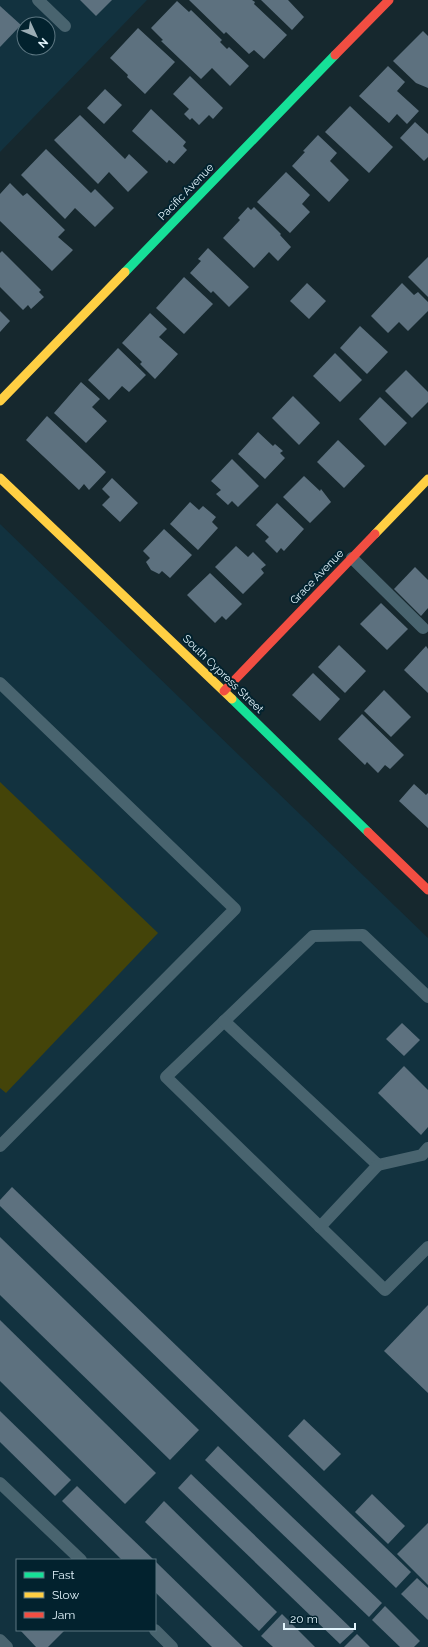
<svg xmlns="http://www.w3.org/2000/svg" width="428" height="1647" font-family="Raleway,sans-serif">
<rect width="100%" height="100%" fill="#16282e"/>
<g fill="#12323f" fill-rule="evenodd">
<path d="M0 0H147L0 152ZM24 24H48V48H24Z"/>
<path d="M0 524 428 938V1647H0ZM17 1560H155V1630H17Z"/>
</g>
<path fill="#444409" d="M0 782 158 933 6 1093 0 1088Z"/>
<g fill="#5d717f">
<path d="M80 0H112L96 16Z"/>
<path d="M189 0H252L255 2 254 4 287 35 264 59 254 50 249 54 226 32 224 34Z"/>
<path d="M261 0H288L304 17 292 30Z"/>
<path d="M177 1 189 12 191 10 222 40 220 42 227 49 229 47 249 66 230 86 212 68 201 79 161 41 163 40 151 28Z"/>
<path d="M0 6 21 25 0 47Z"/>
<path d="M138 28 175 62 145 94 127 77 128 75 110 58Z"/>
<path d="M423 31 428 36V88L416 83 393 61Z"/>
<path d="M388 66 405 82 397 91 419 111 407 124 397 114 389 123 359 96Z"/>
<path d="M190 76 223 108 213 119 209 115 199 125 192 118 190 120 184 114 189 109 173 94Z"/>
<path d="M105 89 122 105 104 124 87 108Z"/>
<path d="M350 106 393 147 369 173 325 132Z"/>
<path d="M151 109 186 142 183 146 187 150 174 164 169 160 167 163 132 131Z"/>
<path d="M80 115 125 159 129 154 148 172 128 192 109 172 98 184 54 140Z"/>
<path d="M415 122 428 134V157L424 161 400 138Z"/>
<path d="M318 135 337 153 330 161 349 180 329 202 292 166 305 152 303 151Z"/>
<path d="M46 149 91 193 95 189 114 208 95 227 75 208 65 219 21 175Z"/>
<path d="M286 172 310 195 302 204 310 212 290 233 257 202Z"/>
<path d="M10 183 23 196 27 193 65 230 58 237 73 250 52 271 0 221V194Z"/>
<path d="M248 207 251 210 254 207 281 234 280 235 291 247 278 261 269 252 254 268 223 238 240 220 238 218Z"/>
<path d="M208 248 249 287 229 307 213 291 211 293 190 273 201 261 198 259Z"/>
<path d="M2 251 41 290 39 292 44 297 31 309 28 305 23 310 0 287V253Z"/>
<path d="M428 257V297L408 277Z"/>
<path d="M184 277 213 304 184 334 156 308Z"/>
<path d="M307 283 326 301 309 319 290 301Z"/>
<path d="M402 283 414 295 418 292 428 302V311L408 331 399 322 388 333 371 316Z"/>
<path d="M0 311 10 321 0 332Z"/>
<path d="M150 313 167 329 159 337 178 354 155 379 140 364 142 362 122 343Z"/>
<path d="M360 326 388 352 367 374 340 348Z"/>
<path d="M118 348 146 375 129 392 122 386 109 400 88 380Z"/>
<path d="M335 353 362 380 340 402 313 376Z"/>
<path d="M406 370 428 392V402L412 418 385 391Z"/>
<path d="M81 382 100 399 92 407 107 421 86 443 54 413Z"/>
<path d="M293 396 320 423 299 445 272 418Z"/>
<path d="M380 397 407 423 385 446 359 419Z"/>
<path d="M47 416 106 472 89 490 84 484 79 490 26 440Z"/>
<path d="M258 432 273 446 275 444 283 451 280 453 285 458 265 479 238 454Z"/>
<path d="M338 440 365 466 344 488 317 462Z"/>
<path d="M232 459 259 486 238 507 232 501 228 505 216 494 221 490 211 481Z"/>
<path d="M304 476 320 491 321 489 331 502 310 523 283 497Z"/>
<path d="M112 478 138 503 120 522 102 505 110 497 102 489Z"/>
<path d="M190 502 199 510 203 506 216 517 212 522 218 528 198 550 170 524Z"/>
<path d="M277 503 304 529 284 551 281 548 277 553 265 541 269 537 256 525Z"/>
<path d="M164 529 192 555 170 578 162 571 159 574 151 570 146 562 150 558 143 551Z"/>
<path d="M236 546 248 557 253 552 266 565 261 569 264 573 243 594 215 567Z"/>
<path d="M415 567 428 580V608L421 616 394 589Z"/>
<path d="M210 573 242 604 226 620 222 616 215 623 187 595Z"/>
<path d="M381 603 408 629 387 650 360 624Z"/>
<path d="M339 645 366 671 345 693 318 667Z"/>
<path d="M426 646 428 649V693L404 670Z"/>
<path d="M313 673 340 699 320 721 292 695Z"/>
<path d="M384 690 411 717 391 737 364 711Z"/>
<path d="M362 714 404 755 390 769 385 765 378 773 367 762 365 765 338 739Z"/>
<path d="M414 784 426 795 428 793V828L399 801Z"/>
<path d="M402 1023 420 1040 404 1056 386 1039Z"/>
<path d="M404 1066 428 1090V1127L421 1135 378 1093Z"/>
<path d="M12 1187 411 1572 396 1588 0 1206V1200Z"/>
<path d="M0 1237 199 1430 170 1460 0 1295Z"/>
<path d="M428 1305V1393L384 1351Z"/>
<path d="M0 1320 156 1473 125 1504 0 1381Z"/>
<path d="M0 1411 71 1480 55 1496 0 1442Z"/>
<path d="M304 1419 341 1454 324 1471 288 1436Z"/>
<path d="M218 1446 382 1603 369 1617 205 1460Z"/>
<path d="M191 1474 354 1631 340 1644 178 1488Z"/>
<path d="M77 1486 154 1560H122L62 1501Z"/>
<path d="M372 1494 405 1526 388 1544 355 1512Z"/>
<path d="M164 1501 277 1612 259 1631 145 1522Z"/>
<path d="M428 1523V1585L397 1554Z"/>
<path d="M155 1561 243 1647H212L155 1592Z"/>
<path d="M417 1578 428 1588V1620L401 1594Z"/>
<path d="M385 1606 420 1641 414 1647H400L372 1620Z"/>
<path d="M282 1614 315 1647H273L261 1636Z"/>
<path d="M20 1630H65L48 1647H36Z"/>
<path d="M357 1634 370 1647H344Z"/>
</g>
<g fill="none" stroke-linecap="round" stroke-linejoin="round">
<g stroke="#49646f" stroke-width="12">
<path d="M38 0 65 26"/>
<path d="M352 558 423 628"/>
<path d="M0 683 235 909 0 1146"/>
<path d="M428 997 363 935 313 936 166 1077 385 1290 428 1247"/>
<path d="M224 1021 378 1165 422 1155 428 1148"/>
<path d="M320 1227 378 1165"/>
<path d="M0 1483 81 1560"/>
<path d="M155 1630 172 1647"/>
<path d="M0 1640 7 1647"/>
</g>
<g stroke="#16e098" stroke-width="9">
<path d="M125 272 335 55"/>
<path d="M232 699 368 832"/>
</g>
<g stroke="#ffcf43" stroke-width="9">
<path d="M0 401 125 272"/>
<path d="M0 478 232 699"/>
<path d="M375 534 428 479"/>
</g>
<g stroke="#f24e42" stroke-width="9">
<path d="M335 55 389 0"/>
<path d="M224 691 375 534"/>
<path d="M368 832 428 890"/>
</g>
</g>
<g text-anchor="middle" dominant-baseline="central" stroke-width="4" stroke-linejoin="round" paint-order="stroke">
<g font-size="11" fill="#e3f5fd" stroke="#02222e">
<text transform="translate(186 192) rotate(-46)">Pacific Avenue</text>
<text transform="translate(317 577) rotate(-46)">Grace Avenue</text>
<text transform="translate(223 674) rotate(44)">South Cypress Street</text>
</g>
</g>
<rect x="16" y="1559" width="140" height="72" fill="#02222e" stroke="#5c7681"/>
<rect x="24" y="1572" width="20" height="6" fill="#16e098" stroke="#5c7681"/>
<text x="52" y="1579" font-size="12" fill="#e3f5fd">Fast</text>
<rect x="24" y="1592" width="20" height="6" fill="#ffcf43" stroke="#5c7681"/>
<text x="52" y="1599" font-size="12" fill="#e3f5fd">Slow</text>
<rect x="24" y="1612" width="20" height="6" fill="#f24e42" stroke="#5c7681"/>
<text x="52" y="1619" font-size="12" fill="#e3f5fd">Jam</text>
<g transform="translate(36 36) rotate(134)"><circle r="19" fill="#02222e" stroke="#5c7681"/>
<path d="M0-3L7 15L0 10L-7 15Z" fill="#9badb5"/>
<text y="-6" font-size="11" font-weight="bold" text-anchor="middle" fill="#e3f5fd">N</text>
</g>
<path d="M284 1623v6h71v-6" fill="none" stroke="#e3f5fd" stroke-width="2"/>
<text x="290" y="1623" font-size="12" fill="#e3f5fd" stroke="#02222e" stroke-width="3" paint-order="stroke">20 m</text>
</svg>
